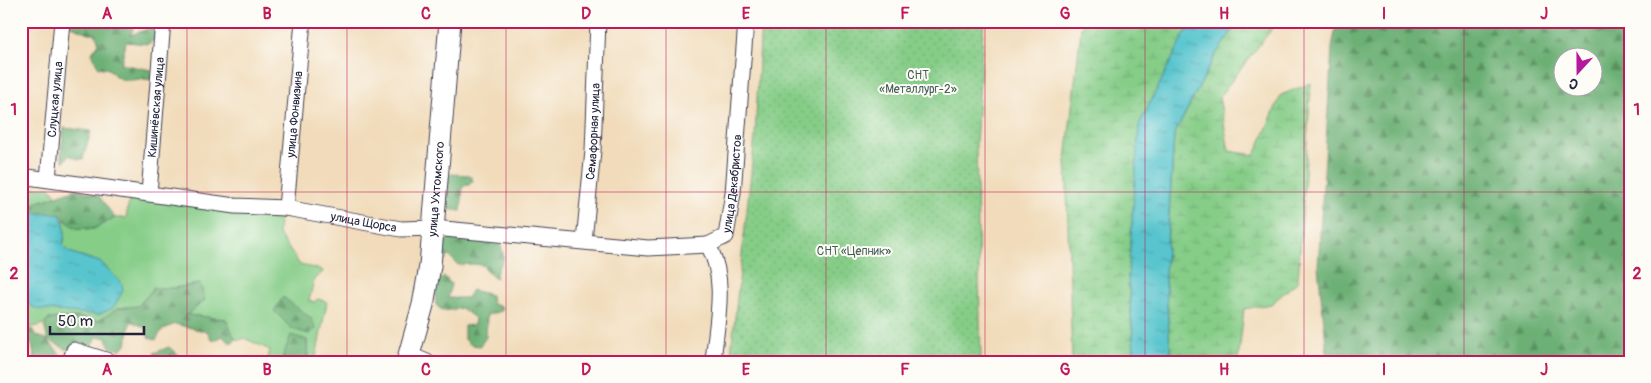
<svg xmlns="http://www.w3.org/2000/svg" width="1651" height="383" font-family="Pangolin,sans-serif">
<defs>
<pattern id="forest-firs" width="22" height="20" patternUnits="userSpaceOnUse" patternTransform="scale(1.25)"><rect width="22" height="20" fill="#6cb074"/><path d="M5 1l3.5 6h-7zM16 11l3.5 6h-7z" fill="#588f60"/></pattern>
<pattern id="wetland-marsh" width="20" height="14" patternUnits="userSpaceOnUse" patternTransform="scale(1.25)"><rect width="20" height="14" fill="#86cd88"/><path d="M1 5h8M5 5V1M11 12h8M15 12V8" fill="none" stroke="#73b076"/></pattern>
<pattern id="garden-dots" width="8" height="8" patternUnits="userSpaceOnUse" patternTransform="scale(1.25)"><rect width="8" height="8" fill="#86cd88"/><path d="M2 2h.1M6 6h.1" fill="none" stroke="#73b076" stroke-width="1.8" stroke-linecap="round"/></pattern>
<pattern id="water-ripples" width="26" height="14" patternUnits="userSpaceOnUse" patternTransform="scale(1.25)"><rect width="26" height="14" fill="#58c5ce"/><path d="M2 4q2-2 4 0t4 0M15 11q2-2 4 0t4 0" fill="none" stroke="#48a0a8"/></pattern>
</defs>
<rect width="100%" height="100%" fill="#fdfcf7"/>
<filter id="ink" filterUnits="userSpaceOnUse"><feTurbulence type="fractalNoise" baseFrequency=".02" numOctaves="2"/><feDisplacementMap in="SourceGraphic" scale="10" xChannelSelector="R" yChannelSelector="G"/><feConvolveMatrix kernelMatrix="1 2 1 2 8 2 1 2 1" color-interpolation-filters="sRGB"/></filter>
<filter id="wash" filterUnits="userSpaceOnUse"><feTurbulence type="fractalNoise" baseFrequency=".0096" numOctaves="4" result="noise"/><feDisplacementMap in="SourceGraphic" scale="20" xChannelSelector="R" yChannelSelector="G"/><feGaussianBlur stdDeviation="1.12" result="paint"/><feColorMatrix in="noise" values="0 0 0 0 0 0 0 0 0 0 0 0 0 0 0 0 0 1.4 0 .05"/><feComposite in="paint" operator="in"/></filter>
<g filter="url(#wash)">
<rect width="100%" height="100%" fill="#f1dbba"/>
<g fill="#86cd88" stroke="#547862">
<path d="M21 184 29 194 33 188 50 187 56 196 33 204 21 194Z"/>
<path d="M130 196 280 214 278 233 300 265 322 270 323 272 314 279 309 301 314 302 318 299 327 302 315 362H308L307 340 281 361 267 362 270 350 244 338 240 340 235 339 226 319 186 315 200 284 174 288H154L138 306 118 308 98 321 78 317 49 319C42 327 32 328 21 326V300L25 303 102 263 69 252 63 246 65 235 63 219 76 228 93 229 115 218H126Z"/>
</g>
<g fill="url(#forest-firs)" stroke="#476958" fill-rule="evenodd">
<path d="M70 21H110L109 28H121L125 21H137L130 35 153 27 158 37 148 44 126 42 121 64 151 70 152 80C131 76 123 88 109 69L98 67 92 53 99 43 95 33H88L69 25Z"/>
<path d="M1337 21H1630V362H1328L1318 266 1332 48ZM1564 58H1594V88H1564Z"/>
<path d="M64 128 91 131 83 159H78L69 155 64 162 61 155Z"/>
<path d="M451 174 470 175 473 181 469 185 463 186 461 211 452 210 447 206 446 179Z"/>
<path d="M77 189 99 196 115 218 93 229 76 228 59 214 21 212V194L33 204Z"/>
<path d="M454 235C464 235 482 234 491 237 499 240 505 251 503 260 500 267 496 268 496 278L487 272 483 265 473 264 458 265 449 256 443 261 441 258 445 242Z"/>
<path d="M445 277 451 284 448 298H467L472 290 491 295 492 304 502 307V311L487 315 486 337 480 346 471 345 464 339V326L474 325 475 318 461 308 443 311 436 305 435 284 440 279Z"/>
<path d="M200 284 205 300 187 315 226 319 235 339 234 342H229L222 336 214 340 211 339 208 332 175 324 162 330 156 340 148 337 146 328 131 321 126 344 121 350 110 347 106 337H97L90 348 70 351 48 340 44 325 49 319 78 317 98 321 118 308 138 306 154 288H174Z"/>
<path d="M283 297 311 318 316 329 309 334 292 329 274 311Z"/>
<path d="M33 329 37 336 46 339 62 356 60 362H35L32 344 21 343V330Z"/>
<path d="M291 335 307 340 308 362H272V360L281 361Z"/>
<path d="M169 347 178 355V362H157L154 353Z"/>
</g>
<g fill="url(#wetland-marsh)" stroke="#547862">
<path d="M1082 21H1194L1184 35 1128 276 1135 362H1072L1066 159Z"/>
<path d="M1239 21H1278L1219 97 1229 151 1255 155 1281 95 1311 83 1298 281 1271 304 1244 309 1238 362H1171L1165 276 1174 135 1216 54Z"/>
</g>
<path fill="url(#garden-dots)" stroke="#547862" d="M761 21H985L983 30 976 144 981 362H730L755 137Z"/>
<g fill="url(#water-ripples)" stroke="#3d7484">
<path d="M1194 21H1239L1216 54 1174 135 1165 276 1171 362H1135L1128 276 1139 125 1184 35Z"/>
<path d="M21 212 59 214C67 223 65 235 63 246L69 252 102 263 122 284 123 291 113 308 98 315 37 309 21 300Z"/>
</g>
</g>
<g filter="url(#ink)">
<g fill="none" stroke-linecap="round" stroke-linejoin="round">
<defs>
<g id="street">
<path id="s1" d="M21 176 235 206 286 208 401 229 434 228 648 248 708 245"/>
<path id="s2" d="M48 179 62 21"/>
<path id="s3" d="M149 193 163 21"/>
<path id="s4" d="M286 208 303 21"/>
<path id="s5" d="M584 241 593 151 598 21"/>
<path d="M410 355 427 362"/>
<path d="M70 362 74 350 112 362"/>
<path id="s6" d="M713 362C716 324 728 280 708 245L726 236 733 193 746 21"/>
</g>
<g id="secondary">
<path id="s7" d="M407 362 423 305 430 266 450 21"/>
</g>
</defs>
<use href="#street" stroke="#413e4e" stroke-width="17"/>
<use href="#secondary" stroke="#413e4e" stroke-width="23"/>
<use href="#street" stroke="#fff" stroke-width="15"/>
<use href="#secondary" stroke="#fff" stroke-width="21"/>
</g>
</g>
<path fill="none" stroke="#c2185b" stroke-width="1" stroke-opacity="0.55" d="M187 21V362M347 21V362M506 21V362M666 21V362M826 21V362M985 21V362M1145 21V362M1304 21V362M1464 21V362M21 192H1630"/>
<g text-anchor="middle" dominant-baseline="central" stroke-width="4" stroke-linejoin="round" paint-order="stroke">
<g font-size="12" fill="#455e56" stroke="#fdfcf7">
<text x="918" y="75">СНТ<tspan x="918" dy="14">«Металлург-2»</tspan></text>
<text x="854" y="251">СНТ «Цепник»</text>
</g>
<g font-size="12" fill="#22223b" stroke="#fdfcf7">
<text stroke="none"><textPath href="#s2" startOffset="80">Слуцкая улица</textPath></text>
<text stroke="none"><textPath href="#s3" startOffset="86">Кишинёвская улица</textPath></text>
<text stroke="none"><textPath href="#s4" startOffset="94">улица Фонвизина</textPath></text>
<text stroke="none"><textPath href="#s5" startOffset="110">Семафорная улица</textPath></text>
<text stroke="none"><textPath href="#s6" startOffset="192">улица Декабристов</textPath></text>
<text stroke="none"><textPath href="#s7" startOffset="176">улица Ухтомского</textPath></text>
<text stroke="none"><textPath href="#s1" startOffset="346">улица Щорса</textPath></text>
</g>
</g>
<rect width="1651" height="383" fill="none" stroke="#fdfcf7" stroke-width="55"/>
<g transform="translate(1578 72) rotate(201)"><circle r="24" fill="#fdfcf7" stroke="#a5a5ac"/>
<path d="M0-4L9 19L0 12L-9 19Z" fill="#b5179e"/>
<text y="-8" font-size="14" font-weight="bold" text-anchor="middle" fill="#22223b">С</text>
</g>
<path d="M50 326v8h94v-8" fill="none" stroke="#22223b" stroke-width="2.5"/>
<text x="58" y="326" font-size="15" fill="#22223b" stroke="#fdfcf7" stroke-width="4" paint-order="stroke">50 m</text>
<rect x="28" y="28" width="1596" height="328" fill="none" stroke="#c2185b" stroke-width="2"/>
<g font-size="16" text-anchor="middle" font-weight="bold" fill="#c2185b">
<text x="107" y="19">A</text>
<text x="267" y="19">B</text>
<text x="426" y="19">C</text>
<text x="586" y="19">D</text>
<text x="746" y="19">E</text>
<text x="905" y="19">F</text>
<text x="1065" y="19">G</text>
<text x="1224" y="19">H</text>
<text x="1384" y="19">I</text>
<text x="1544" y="19">J</text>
<text x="14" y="115">1</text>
<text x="1637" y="115">1</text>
<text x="14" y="279">2</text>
<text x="1637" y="279">2</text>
<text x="107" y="375">A</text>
<text x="267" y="375">B</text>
<text x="426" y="375">C</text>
<text x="586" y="375">D</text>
<text x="746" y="375">E</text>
<text x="905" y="375">F</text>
<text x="1065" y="375">G</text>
<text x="1224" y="375">H</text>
<text x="1384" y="375">I</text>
<text x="1544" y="375">J</text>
</g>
</svg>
